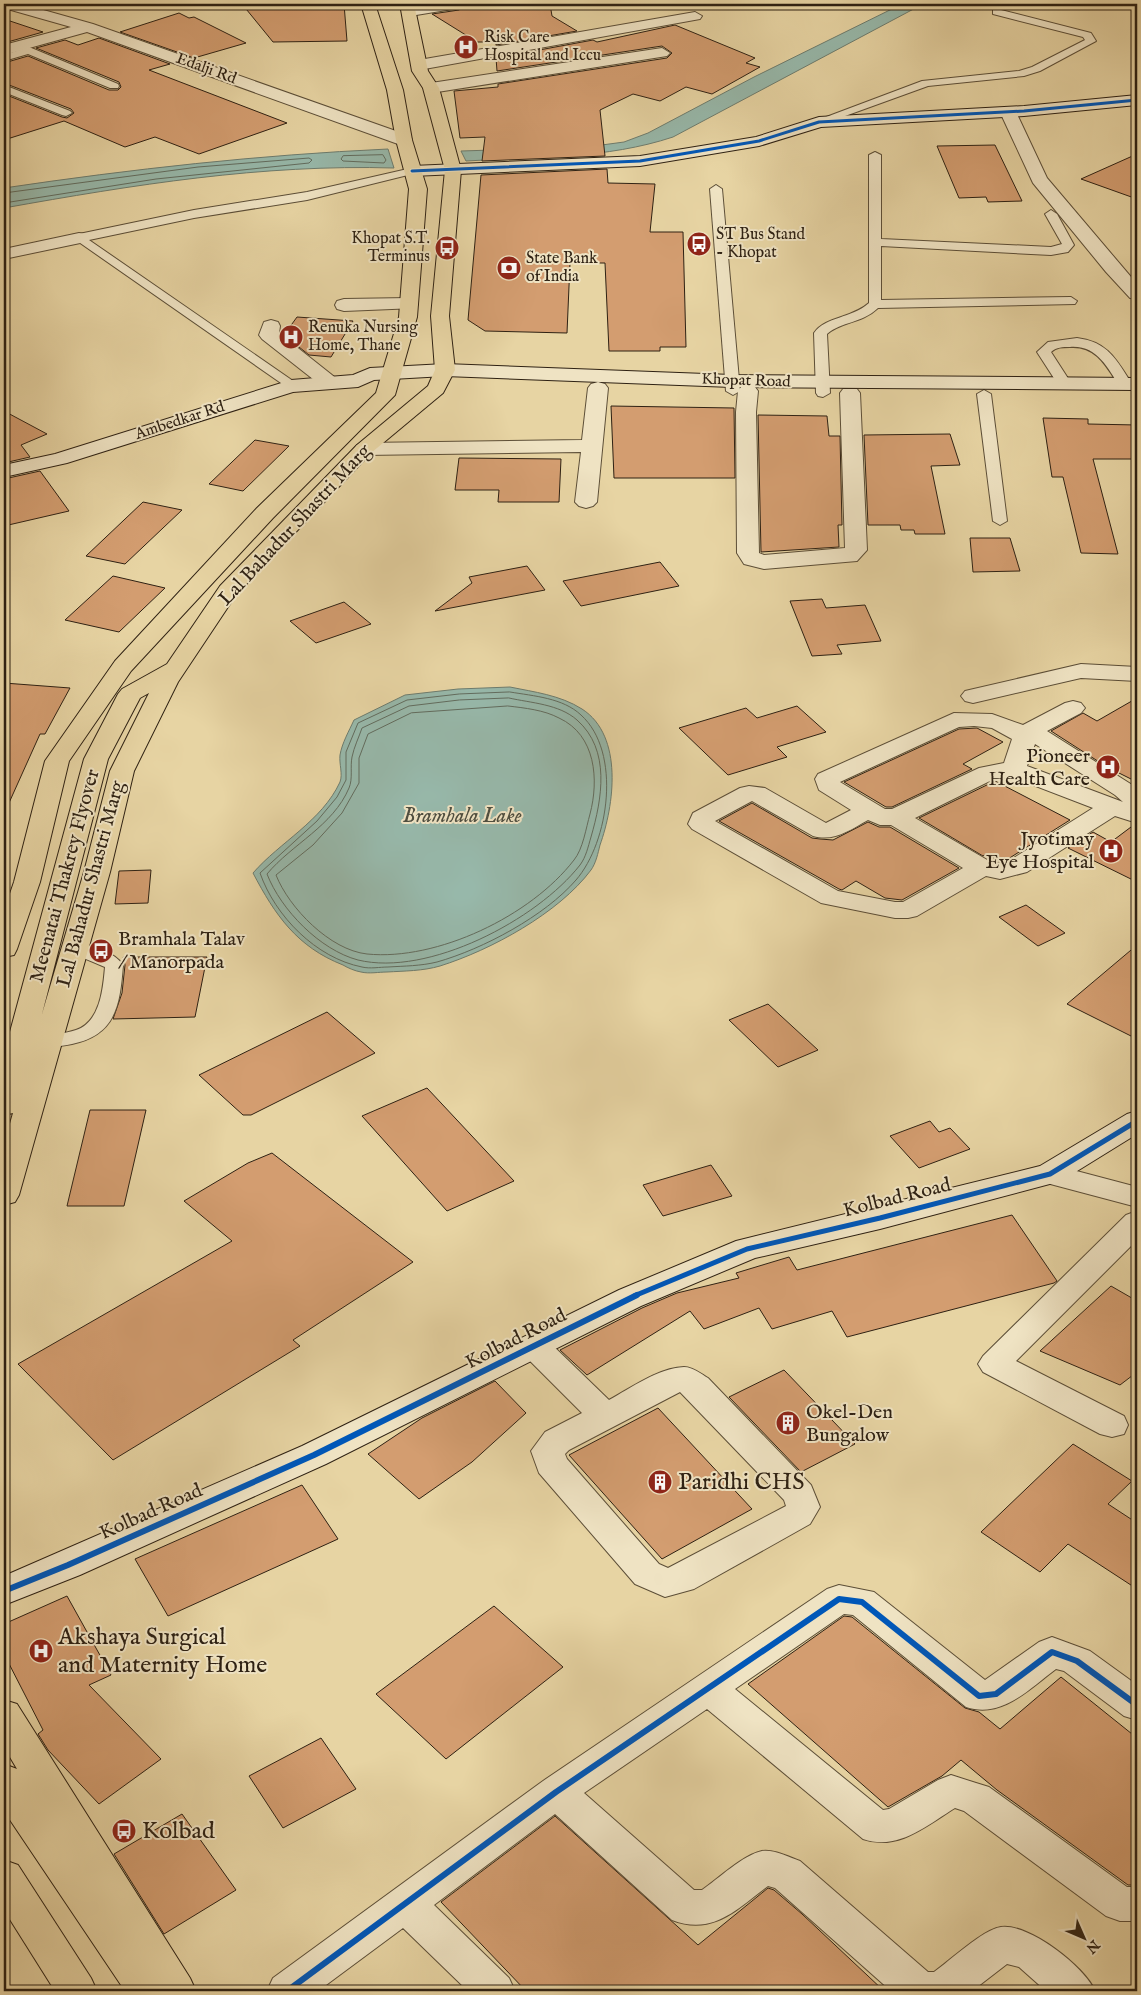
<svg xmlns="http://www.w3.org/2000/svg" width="1141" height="1995" font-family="'IM FELL English',serif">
<rect width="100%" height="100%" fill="#e7d4a3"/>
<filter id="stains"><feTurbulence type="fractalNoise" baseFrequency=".004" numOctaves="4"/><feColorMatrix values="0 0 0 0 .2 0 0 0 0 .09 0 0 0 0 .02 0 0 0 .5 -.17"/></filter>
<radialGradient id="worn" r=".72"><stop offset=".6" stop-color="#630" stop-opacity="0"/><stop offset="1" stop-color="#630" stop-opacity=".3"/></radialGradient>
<g fill="#97b8aa" stroke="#6d7c6e">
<path d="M902 4H923L673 137C607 159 535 157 466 161L461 151 587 147 624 142 648 133 754 77Z"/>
<path d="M388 149 394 168C262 164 133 185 4 208V188C132 169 258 155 388 149Z"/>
<path d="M510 687C534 692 560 695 582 709 624 736 614 806 600 845 598 853 596 863 591 870 559 913 491 950 440 966 423 971 404 971 387 972 379 972 369 974 361 972 355 971 348 968 343 965 297 947 275 915 253 873 280 842 322 821 340 782 343 774 339 764 340 755 342 743 349 731 354 720L405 695 458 689Z"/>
</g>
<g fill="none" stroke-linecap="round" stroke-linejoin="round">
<g stroke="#626c5e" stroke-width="1">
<path d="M383 155 386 160 384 163 343 161 341 159 343 156Z"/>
<path d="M4 193 198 167 309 158 312 160 309 163 156 179 4 203"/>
<path d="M510 692C534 696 563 698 581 715 622 752 609 842 576 880 545 916 483 949 437 962 421 966 404 966 388 967 380 967 370 969 362 967 316 958 275 916 260 873L317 821 337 797 346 780V752L358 723 407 700 459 694Z"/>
<path d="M509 698C531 703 559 704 577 720 611 750 602 799 591 837 588 847 586 857 580 865 537 920 428 977 358 960 320 950 281 910 267 874 292 844 333 826 349 788 353 779 350 767 352 757 354 747 359 737 362 728L409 706 459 700Z"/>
<path d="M508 706C525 708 544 710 559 718 596 735 599 780 590 814 586 828 583 849 574 860 531 916 437 961 367 954 330 950 289 908 276 875L313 845 342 813 359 783V758L368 734 411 713Z"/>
</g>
</g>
<g fill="#d39d70" stroke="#2e2113">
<path d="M242 4H344L347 41 273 42Z"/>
<path d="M468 4H550L552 16 577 31 496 45V42H477L432 14 459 10Z"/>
<path d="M179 13 189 18 194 17 246 43 194 58 120 32Z"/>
<path d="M4 19 43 32 4 43Z"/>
<path d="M675 25 755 58 746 63 760 67 712 94 686 87 660 101 633 94 600 110 605 156 482 161 485 137 460 138 454 91 498 87V84L667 58 672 53 662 46 497 71 496 58 593 40 597 42Z"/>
<path d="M99 38 170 64 149 70 287 123 199 154 155 137 125 147 64 121 4 140V94L62 117 67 118 74 113 71 109 4 83V63L28 56 109 90H118L121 87 119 82 36 48 65 40 78 45Z"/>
<path d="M995 145 1022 201 988 202 986 197 959 198 937 146Z"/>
<path d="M1137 154V199L1081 179Z"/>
<path d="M607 169 608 183 655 184 650 232H683L686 347H660V351H609L605 263H570L567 333 485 331 468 320 481 175Z"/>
<path d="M297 317 353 321 331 357 309 355 284 335Z"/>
<path d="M611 406 734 408 735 478H614Z"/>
<path d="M4 411 47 434 21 445 30 457 4 463Z"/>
<path d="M758 415 827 416 829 436H840L842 525H838L839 547 761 552Z"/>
<path d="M1043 418 1088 419V424L1137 425V459H1093L1118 554 1081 553 1063 477H1052Z"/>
<path d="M950 434 960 465 931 466 945 534H915L914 530H901L900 525H868L864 435Z"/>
<path d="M255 440 289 446 243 491 209 484Z"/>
<path d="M459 458 561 459 559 502H498L499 490H455Z"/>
<path d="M40 471 69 511 4 526V479Z"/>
<path d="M143 502 182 510 125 564 86 556Z"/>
<path d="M970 538H1010L1020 571 973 572Z"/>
<path d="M660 562 679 586 581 606 563 581Z"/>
<path d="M527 566 545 590 435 611 472 583 469 577Z"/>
<path d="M113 576 165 588 119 632 65 620Z"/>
<path d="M822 599 826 608 865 605 881 641 837 645 842 654 812 656 790 601Z"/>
<path d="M344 602 371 624 316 643 290 621Z"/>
<path d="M4 683 70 688 45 734H40L4 814Z"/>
<path d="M1137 698V782L1107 767 1051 731 1083 713 1097 721Z"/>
<path d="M797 706 826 732 777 747 787 757 728 775 679 728 746 708 757 718Z"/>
<path d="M977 728 1003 742 963 764 972 769 892 807H886L844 782 959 729Z"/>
<path d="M995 781 1024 796 1070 820 1008 859 1000 861 986 854 983 856 919 818Z"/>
<path d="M752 803 812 838 820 839 833 840 868 822 879 827H890L959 868 902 900 885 898 856 881 842 890 839 889 719 821Z"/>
<path d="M1135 824 1137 825V882L1068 848 1093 832 1111 842Z"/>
<path d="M151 870 148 903 115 904 119 871Z"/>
<path d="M1026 905 1065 933 1038 946 999 917Z"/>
<path d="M1137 945V1039L1067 1004Z"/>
<path d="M123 957H207L195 1017 113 1019 122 993 125 965Z"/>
<path d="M768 1004 818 1050 778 1067 729 1020Z"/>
<path d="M327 1012 375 1053 251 1115H243L199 1075Z"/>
<path d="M427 1088 514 1181 447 1211 362 1116Z"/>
<path d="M90 1110H146L124 1206H67Z"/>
<path d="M930 1121 939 1132 950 1128 970 1149 919 1168 890 1136Z"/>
<path d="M272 1153 413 1262 293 1340 300 1346 113 1460 18 1364 232 1241 184 1201 248 1163Z"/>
<path d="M711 1165 732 1196 663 1216 643 1185Z"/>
<path d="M1012 1215 1057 1281 1054 1283 847 1337 832 1311 772 1329 759 1308 704 1329 690 1311 587 1375 560 1350 642 1308 677 1293 739 1278 736 1273 789 1257 797 1270Z"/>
<path d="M1111 1286 1137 1301V1372L1120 1385 1040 1351Z"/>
<path d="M784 1370 855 1444 801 1472 729 1397Z"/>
<path d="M495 1381 526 1413 472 1462 419 1499 368 1454 422 1418Z"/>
<path d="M658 1408 752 1509 662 1559 569 1455Z"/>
<path d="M1073 1444 1132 1481 1108 1504 1137 1523V1589L1068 1544 1040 1572 981 1532Z"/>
<path d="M302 1485 338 1539 168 1616 135 1559Z"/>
<path d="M67 1596 111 1675 89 1685 161 1759 99 1804 48 1750 38 1734 43 1730 4 1654V1624Z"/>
<path d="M494 1606 563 1667 446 1759 376 1694Z"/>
<path d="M844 1616 852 1617 965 1708 979 1712 1000 1729 1061 1677 1137 1738V1885H1128L997 1790 961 1760 942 1776 888 1807 748 1684Z"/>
<path d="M321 1738 356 1789 283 1828 249 1776Z"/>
<path d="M182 1814 236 1890 164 1934 114 1854Z"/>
<path d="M555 1816 698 1945 768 1888 774 1890 802 1914 884 1991H526L441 1902Z"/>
</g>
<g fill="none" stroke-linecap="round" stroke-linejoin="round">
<defs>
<g id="lane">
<path d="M997 9 1091 33 1096 41 1040 71 1024 76 928 86 823 124H815L813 122 922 81 1019 71 1032 67 1085 40 1083 37 993 14V10Z"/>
<path d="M29 47 118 84 119 86 118 88H110L28 54 4 61V55Z"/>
<path d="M4 85 70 111 72 113 66 116 62 115 4 92Z"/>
<path d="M875 152 881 155V239L1051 247 1062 244 1045 214 1051 210 1057 214 1074 245 1068 252 1051 255 881 246V300L1071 297 1077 301 1075 304 878 308C861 324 842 321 827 334L830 393 823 397 818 396 816 393 814 333C826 316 851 319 869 303V155Z"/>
<path d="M412 168 418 171 416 173 307 200 194 218 89 240 296 383 298 386 296 389 291 390 73 238 79 234 194 210 307 192Z"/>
<path d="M716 185 722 189 740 391 733 395 726 391 710 189Z"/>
<path d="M1077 338C1108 342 1116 359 1132 384L1130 387H1120C1107 367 1097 345 1070 347 1062 347 1057 347 1051 352L1071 383 1064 387 1059 386 1037 352 1048 342Z"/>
<path d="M984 390 991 394 1007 521 1000 525 993 521 977 394Z"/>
<path d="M75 942C90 946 114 951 123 965 120 1005 116 1035 72 1044 62 1046 51 1048 41 1045L38 1041 41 1037C52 1034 65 1034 76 1030 100 1022 103 990 105 967 96 963 69 953 66 948L69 944Z"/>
</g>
<g id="street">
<path d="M4 4H22L93 24 410 136 412 140 410 144H398L87 32 4 55V45L71 27 4 8Z"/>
<path d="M433 4H466L459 8 410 16 403 12 405 9Z"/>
<path d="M695 12 702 16 700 19 419 70 411 65 419 60Z"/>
<path d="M662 48 670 53 667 56 431 93 423 88 431 83Z"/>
<path d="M1008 107 1016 112 1047 178 1137 284V299L1130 298 1106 272 1033 183 1000 112Z"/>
<path d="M79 233 85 234 88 238 85 242 4 259V249Z"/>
<path d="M409 298 416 300 418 304 416 308 344 311 337 309 335 305 337 301 344 299Z"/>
<path d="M271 320 278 322 280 326 279 333 337 379 340 383 337 387H323L262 339 259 335 264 322Z"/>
<path d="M598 382 605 384 608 388 597 502 593 506 586 508 579 506 575 502 581 452 364 455 357 453 354 449 357 445 364 443 582 440 588 388 591 384Z"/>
<path d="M748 385 755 387 758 391 756 412 759 553 764 555 845 548 840 393 843 389H857L860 393 867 550 857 561 764 569 744 564 737 553 736 412 738 391 741 387Z"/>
<path d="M1081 664 1137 667V681L1081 678 973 703 965 701 961 696 965 691Z"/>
<path d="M1073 701 1081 703 1085 708 1081 713 1047 731 1137 788V823L1115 816 1027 872 1000 879 986 876 917 916 908 918H895L821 903 692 829 688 824 693 813 740 788 749 786 765 788 826 823 851 810 819 790 815 779 818 774 954 713 992 714 1023 725 1065 703ZM974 726 992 728 1012 739 1004 763 979 768 892 809H885L840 782 959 727ZM1035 744 1115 795 1123 802 1027 766ZM1012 777 1093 808 1009 861 1000 863 989 861 915 818 994 779ZM752 801 813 836C834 842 850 830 868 820L880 825H891L963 868 903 902H895L838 891 715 821Z"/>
<path d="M1050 1164 1137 1187V1207L1039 1181 1035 1174 1039 1167Z"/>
<path d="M1137 1211V1240L1016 1361 1124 1416 1128 1425 1124 1434 1112 1437 1100 1434 983 1372 978 1364 983 1356 1126 1215Z"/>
<path d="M535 1335 546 1339 609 1400C631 1388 658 1368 684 1367 693 1367 701 1374 708 1378L811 1485 820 1507 810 1524 694 1589 665 1597 635 1584 539 1473 531 1451 545 1432 582 1413 524 1355 519 1347 524 1339ZM680 1392 784 1500 786 1506 668 1568 659 1564 567 1459 565 1454 569 1450Z"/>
<path d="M839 1585 874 1592 985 1680 1039 1642 1052 1637 1090 1651 1137 1685V1720L1124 1716 1064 1671 1056 1669C1029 1689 1002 1719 966 1707L853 1615 844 1614 735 1689 883 1810 889 1809 938 1780 951 1775 976 1783 989 1787 1127 1887H1137V1921H1120L1106 1916 964 1811 955 1808C926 1826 898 1851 863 1839L707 1709 584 1793 694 1890H702C718 1879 743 1855 762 1851 773 1849 789 1857 800 1861L928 1972H934C951 1960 982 1930 1001 1927 1029 1923 1085 1967 1095 1991H1046L1019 1967 1007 1964 972 1991H891L775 1888 768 1886C737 1909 713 1936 672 1920L555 1814 434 1905 509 1978 515 1991H468L403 1928 318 1991H267L273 1978 543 1781 827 1589Z"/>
</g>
<g id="secondary">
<path d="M1137 95V105L1024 116 821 127 759 146 640 166 412 176 406 175 404 171 406 167 412 166 640 156 756 137 819 117 1024 106Z"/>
<path d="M445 364 732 375 1137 378V390L732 387 445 376 374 380 358 387 293 392 67 463 4 477V465L55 454 291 380 353 375 370 368Z"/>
<path d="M1137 1111V1134L1061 1181 880 1229 755 1258 641 1306 326 1464 80 1575 4 1605V1576L302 1446 619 1290 736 1241 1040 1166 1127 1114Z"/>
</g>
<g id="primary">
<path d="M361 4H375L403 90 412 140 427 189 417 317 395 395 273 518 131 671 69 761 40 882 17 949 14 955 4 957V911L14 882 45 761 115 661 257 508 376 393 399 317 409 189 396 140 387 90Z"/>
<path d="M400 4H414L428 71 439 88 461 170 449 316 455 370 443 393 371 453 236 595 178 682 134 771 110 872 19 1195 15 1202 4 1205V1145L13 1113 4 1115V1054L84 759 118 694 122 689 167 664 220 586 357 445 428 386 435 370 431 316 445 170 423 88 412 71ZM149 693 110 771 84 872 42 1014 108 759 140 698Z"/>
<path d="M4 1700 17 1704 190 1978 196 1991H125L4 1811V1764L17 1769 4 1747Z"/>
<path d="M4 1860 18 1865 91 1978 97 1991H55L4 1910Z"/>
</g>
</defs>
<use href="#lane" stroke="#5c4e37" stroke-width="2"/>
<use href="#street" stroke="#5c4e37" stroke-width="2"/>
<use href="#secondary" stroke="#2e2113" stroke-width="2"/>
<use href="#primary" stroke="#2e2113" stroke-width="2"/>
<use href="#lane" fill="#efe3c3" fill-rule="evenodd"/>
<use href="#street" fill="#efe3c3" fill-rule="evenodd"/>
<use href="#secondary" fill="#efe3c3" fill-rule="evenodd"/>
<use href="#primary" fill="#e7d4a3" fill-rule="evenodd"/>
<defs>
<path id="cycleway-far2" d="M412 171 640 161 759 141 819 122 1024 111 1137 100"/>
<path id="cycleway-far1" d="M634 1296 747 1249 880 1218 1050 1174 1137 1121"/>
<g id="cycleway">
<path d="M4 1591 68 1565 314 1455 637 1295"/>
<path d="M287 1991 556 1792 839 1599 862 1602 979 1696 996 1694 1052 1652 1077 1661 1137 1705"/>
</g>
</defs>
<use href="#cycleway-far2" stroke="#efe3c3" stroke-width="5"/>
<use href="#cycleway-far1" stroke="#efe3c3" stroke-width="8"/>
<use href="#cycleway" stroke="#efe3c3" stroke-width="9"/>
<use href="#cycleway-far2" stroke="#0057b8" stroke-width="3"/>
<use href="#cycleway-far1" stroke="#0057b8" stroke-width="5"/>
<use href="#cycleway" stroke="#0057b8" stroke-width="6"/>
</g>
<defs>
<symbol id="hospital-disc" viewBox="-11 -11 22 22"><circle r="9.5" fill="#8f2418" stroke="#efe3c3"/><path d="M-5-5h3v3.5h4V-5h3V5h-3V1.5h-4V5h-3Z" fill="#fff"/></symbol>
<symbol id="bus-disc" viewBox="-11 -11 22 22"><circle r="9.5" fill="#8f2418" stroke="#efe3c3"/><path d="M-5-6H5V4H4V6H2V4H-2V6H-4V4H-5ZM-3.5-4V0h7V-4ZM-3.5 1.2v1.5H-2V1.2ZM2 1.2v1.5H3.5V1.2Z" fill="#fff"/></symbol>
<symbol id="bank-disc" viewBox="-11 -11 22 22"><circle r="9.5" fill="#8f2418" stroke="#efe3c3"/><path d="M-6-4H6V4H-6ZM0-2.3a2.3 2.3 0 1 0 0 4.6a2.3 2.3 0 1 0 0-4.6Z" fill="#fff"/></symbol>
<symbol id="building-disc" viewBox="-11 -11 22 22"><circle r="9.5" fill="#8f2418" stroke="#efe3c3"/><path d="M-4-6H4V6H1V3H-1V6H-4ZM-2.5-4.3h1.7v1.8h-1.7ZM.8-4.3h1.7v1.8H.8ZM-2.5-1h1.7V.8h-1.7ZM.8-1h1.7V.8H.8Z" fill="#fff"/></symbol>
</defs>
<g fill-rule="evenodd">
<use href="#hospital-disc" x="452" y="33" width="28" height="28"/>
<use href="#bus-disc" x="685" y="230" width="28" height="28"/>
<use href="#bus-disc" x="433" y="234" width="28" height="28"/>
<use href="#bank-disc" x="495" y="254" width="28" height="28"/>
<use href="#hospital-disc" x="277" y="323" width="28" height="28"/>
<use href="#hospital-disc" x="1094" y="753" width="28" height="28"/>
<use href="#hospital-disc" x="1097" y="837" width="28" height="28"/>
<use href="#bus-disc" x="87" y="937" width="28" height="28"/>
<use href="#building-disc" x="774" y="1409" width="28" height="28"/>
<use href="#building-disc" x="646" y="1468" width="28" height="28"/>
<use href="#hospital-disc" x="27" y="1637" width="28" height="28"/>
<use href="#bus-disc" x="110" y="1817" width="28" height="28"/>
</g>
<g text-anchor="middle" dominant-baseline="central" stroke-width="4" stroke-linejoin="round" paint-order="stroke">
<g font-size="16" fill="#2e2113" stroke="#efe3c3" text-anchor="start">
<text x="484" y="38">Risk Care<tspan x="484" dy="18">Hospital and Iccu</tspan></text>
<text x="716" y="235">ST Bus Stand<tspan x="716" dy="18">- Khopat</tspan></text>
<text x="430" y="239" text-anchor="end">Khopat S.T.<tspan x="430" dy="18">Terminus</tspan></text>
<text x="526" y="259">State Bank<tspan x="526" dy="18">of India</tspan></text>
<text x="308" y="328">Renuka Nursing<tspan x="308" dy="18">Home, Thane</tspan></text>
</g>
<g font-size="16" fill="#2e2113" stroke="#efe3c3">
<text transform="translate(206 69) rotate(20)">Edalji Rd</text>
<text transform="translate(746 381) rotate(2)">Khopat Road</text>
<text transform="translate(180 421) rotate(-18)">Ambedkar Rd</text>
</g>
<g font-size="20" fill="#2e2113" stroke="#efe3c3">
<text transform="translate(295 525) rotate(-47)">Lal Bahadur Shastri Marg</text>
<text transform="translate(65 876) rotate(-75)">Meenatai Thakrey Flyover</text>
<text transform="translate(91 884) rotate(-75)">Lal Bahadur Shastri Marg</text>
<text transform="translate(897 1198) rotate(-14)">Kolbad Road</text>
<text transform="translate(516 1339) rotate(-27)">Kolbad Road</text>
<text transform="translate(151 1512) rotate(-24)">Kolbad Road</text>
</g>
<g font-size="20" fill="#2e2113" stroke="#efe3c3" text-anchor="end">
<text x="1090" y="756">Pioneer<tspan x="1090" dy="23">Health Care</tspan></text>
<text x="1094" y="839">Jyotimay<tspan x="1094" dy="23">Eye Hospital</tspan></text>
<text x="118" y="939" text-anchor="start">Bramhala Talav<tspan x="118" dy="23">/ Manorpada</tspan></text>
<text x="806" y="1412" text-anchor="start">Okel-Den<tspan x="806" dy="23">Bungalow</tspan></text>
</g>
<g font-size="21" font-style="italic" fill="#4e4e40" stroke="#efe3c3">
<text x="462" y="816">Bramhala Lake</text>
</g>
<g font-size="24" fill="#2e2113" stroke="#efe3c3" text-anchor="start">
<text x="678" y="1482">Paridhi CHS</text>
<text x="58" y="1637">Akshaya Surgical<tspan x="58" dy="28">and Maternity Home</tspan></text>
<text x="142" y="1831">Kolbad</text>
</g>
</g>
<rect width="1141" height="1995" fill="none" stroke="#e7d4a3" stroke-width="20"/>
<rect x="5" y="5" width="1131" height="1985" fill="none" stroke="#2e2113" stroke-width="2.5"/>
<rect x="10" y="10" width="1121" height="1975" fill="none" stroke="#2e2113"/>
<g transform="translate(1084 1938) rotate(135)" stroke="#efe3c3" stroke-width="4" paint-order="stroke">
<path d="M0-4L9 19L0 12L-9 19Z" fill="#2e2113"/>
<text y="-8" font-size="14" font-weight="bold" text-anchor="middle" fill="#2e2113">N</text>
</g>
<rect width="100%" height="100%" filter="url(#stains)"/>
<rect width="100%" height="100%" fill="url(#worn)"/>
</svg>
